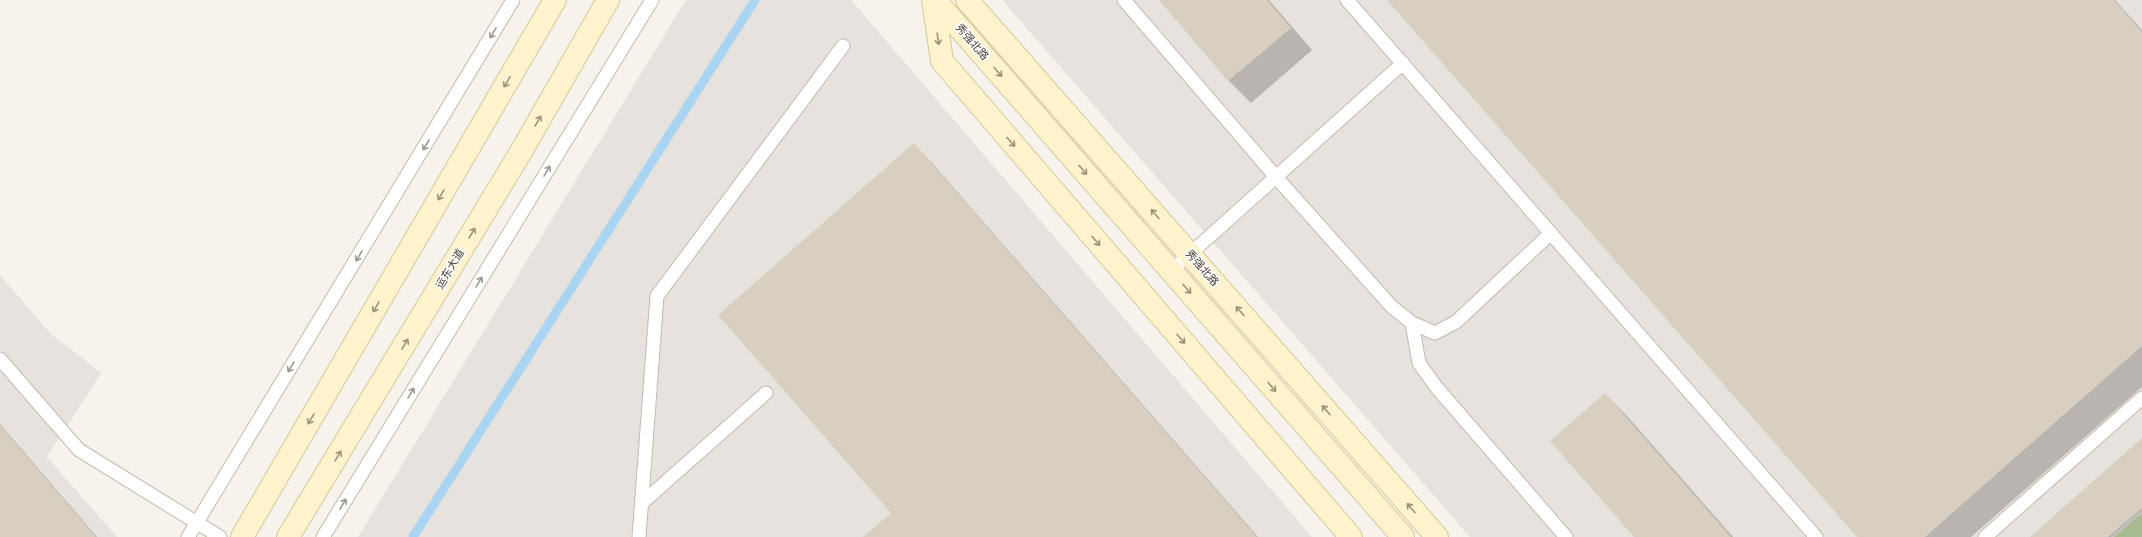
<svg xmlns="http://www.w3.org/2000/svg" width="2142" height="537" font-family="'Source Sans 3','Noto Sans SC',sans-serif">
<rect width="100%" height="100%" fill="#f6f3ec"/>
<g fill="#e6e2dd">
<path d="M686 0H851L1312 537H358Z"/>
<path d="M1002 0H2142V510L2111 537H1470Z"/>
<path d="M0 275 50 333 101 373 47 457 117 537H0Z"/>
</g>
<path fill="#d2eab5" d="M2142 513V537H2114Z"/>
<g fill="#0003">
<path d="M1160 0H1269L1312 50 1251 103 1229 81Z"/>
<path d="M1388 0H2115L2142 30V387L1971 537H1859Z"/>
<path d="M914 145 932 163 1258 537H865L892 513Z"/>
<path d="M1605 394 1627 416 1733 537H1635Z"/>
<path d="M0 424 97 537H0Z"/>
<path d="M2142 440V537H2031Z"/>
</g>
<g fill="none" stroke-linecap="round" stroke-linejoin="round">
<path stroke="#a9d4f2" stroke-width="9" d="M413 537 755 0"/>
</g>
<g fill="#d8cfc1">
<path d="M1159 0H1267L1291 28 1228 81Z"/>
<path d="M1387 0H2114L2142 32V346L1925 537H1857Z"/>
<path d="M914 143 1257 537H863L891 513 718 315Z"/>
<path d="M1605 393 1731 537H1634L1550 441Z"/>
<path d="M0 425 96 537H0Z"/>
<path d="M2142 438V508L2108 537H2030Z"/>
</g>
<g fill="none" stroke-linecap="round" stroke-linejoin="round">
<defs>
<g id="lane">
<path d="M1124 0 1276 177 1391 306 1412 323 1435 333 1456 322 1551 233"/>
<path d="M1347 0 1816 537"/>
<path d="M1171 271 1403 63"/>
<path d="M1412 323 1419 363 1437 388 1566 537"/>
<path d="M0 359 79 450 220 537"/>
<path d="M642 503 766 393"/>
<path d="M188 537 513 0"/>
<path d="M323 537 652 0"/>
<path d="M639 537 657 296 843 46"/>
<path d="M1985 537 2142 398"/>
</g>
<g id="secondary">
<path d="M933 0 942 61 1351 537"/>
<path d="M935 0 1403 537"/>
<path d="M967 0 1437 537"/>
<path d="M242 537 555 0"/>
<path d="M288 537 522 150 608 0"/>
</g>
</defs>
<use href="#lane" stroke="#c2bbae" stroke-width="15"/>
<use href="#secondary" stroke="#d6c79b" stroke-width="24"/>
<use href="#lane" stroke="#fff" stroke-width="13"/>
<use href="#secondary" stroke="#fff3cd" stroke-width="22"/>
</g>
<defs><path id="oneway-shaft" d="M-6 0H5M1.5-3L5.5 0L1.5 3" fill="none" stroke-width="1.6" stroke-linecap="round" stroke-linejoin="round"/></defs>
<g stroke="#9c9892">
<use href="#oneway-shaft" transform="translate(493 33) rotate(121)"/>
<use href="#oneway-shaft" transform="translate(426 145) rotate(121)"/>
<use href="#oneway-shaft" transform="translate(547 171) rotate(-59)"/>
<use href="#oneway-shaft" transform="translate(359 256) rotate(121)"/>
<use href="#oneway-shaft" transform="translate(479 282) rotate(-59)"/>
<use href="#oneway-shaft" transform="translate(291 367) rotate(121)"/>
<use href="#oneway-shaft" transform="translate(411 393) rotate(-59)"/>
<use href="#oneway-shaft" transform="translate(343 504) rotate(-59)"/>
</g>
<g stroke="#9c937c">
<use href="#oneway-shaft" transform="translate(938 39) rotate(82)"/>
<use href="#oneway-shaft" transform="translate(998 72) rotate(49)"/>
<use href="#oneway-shaft" transform="translate(507 82) rotate(120)"/>
<use href="#oneway-shaft" transform="translate(538 121) rotate(-60)"/>
<use href="#oneway-shaft" transform="translate(1011 142) rotate(49)"/>
<use href="#oneway-shaft" transform="translate(1083 170) rotate(49)"/>
<use href="#oneway-shaft" transform="translate(441 195) rotate(120)"/>
<use href="#oneway-shaft" transform="translate(1155 214) rotate(-131)"/>
<use href="#oneway-shaft" transform="translate(472 233) rotate(-59)"/>
<use href="#oneway-shaft" transform="translate(1096 241) rotate(49)"/>
<use href="#oneway-shaft" transform="translate(1187 289) rotate(49)"/>
<use href="#oneway-shaft" transform="translate(376 307) rotate(120)"/>
<use href="#oneway-shaft" transform="translate(1240 311) rotate(-131)"/>
<use href="#oneway-shaft" transform="translate(1181 339) rotate(49)"/>
<use href="#oneway-shaft" transform="translate(405 344) rotate(-59)"/>
<use href="#oneway-shaft" transform="translate(1272 387) rotate(49)"/>
<use href="#oneway-shaft" transform="translate(1326 410) rotate(-131)"/>
<use href="#oneway-shaft" transform="translate(311 419) rotate(120)"/>
<use href="#oneway-shaft" transform="translate(338 456) rotate(-59)"/>
<use href="#oneway-shaft" transform="translate(1411 508) rotate(-131)"/>
</g>
<g text-anchor="middle" dominant-baseline="central" stroke-width="3" stroke-linejoin="round" paint-order="stroke">
<g font-size="11" fill="#4b4439" stroke="#fff">
<text transform="translate(972 42) rotate(49)">秀强北路</text>
<text transform="translate(1202 268) rotate(49)">秀强北路</text>
<text transform="translate(450 269) rotate(-59)">运东大道</text>
</g>
</g>
</svg>
